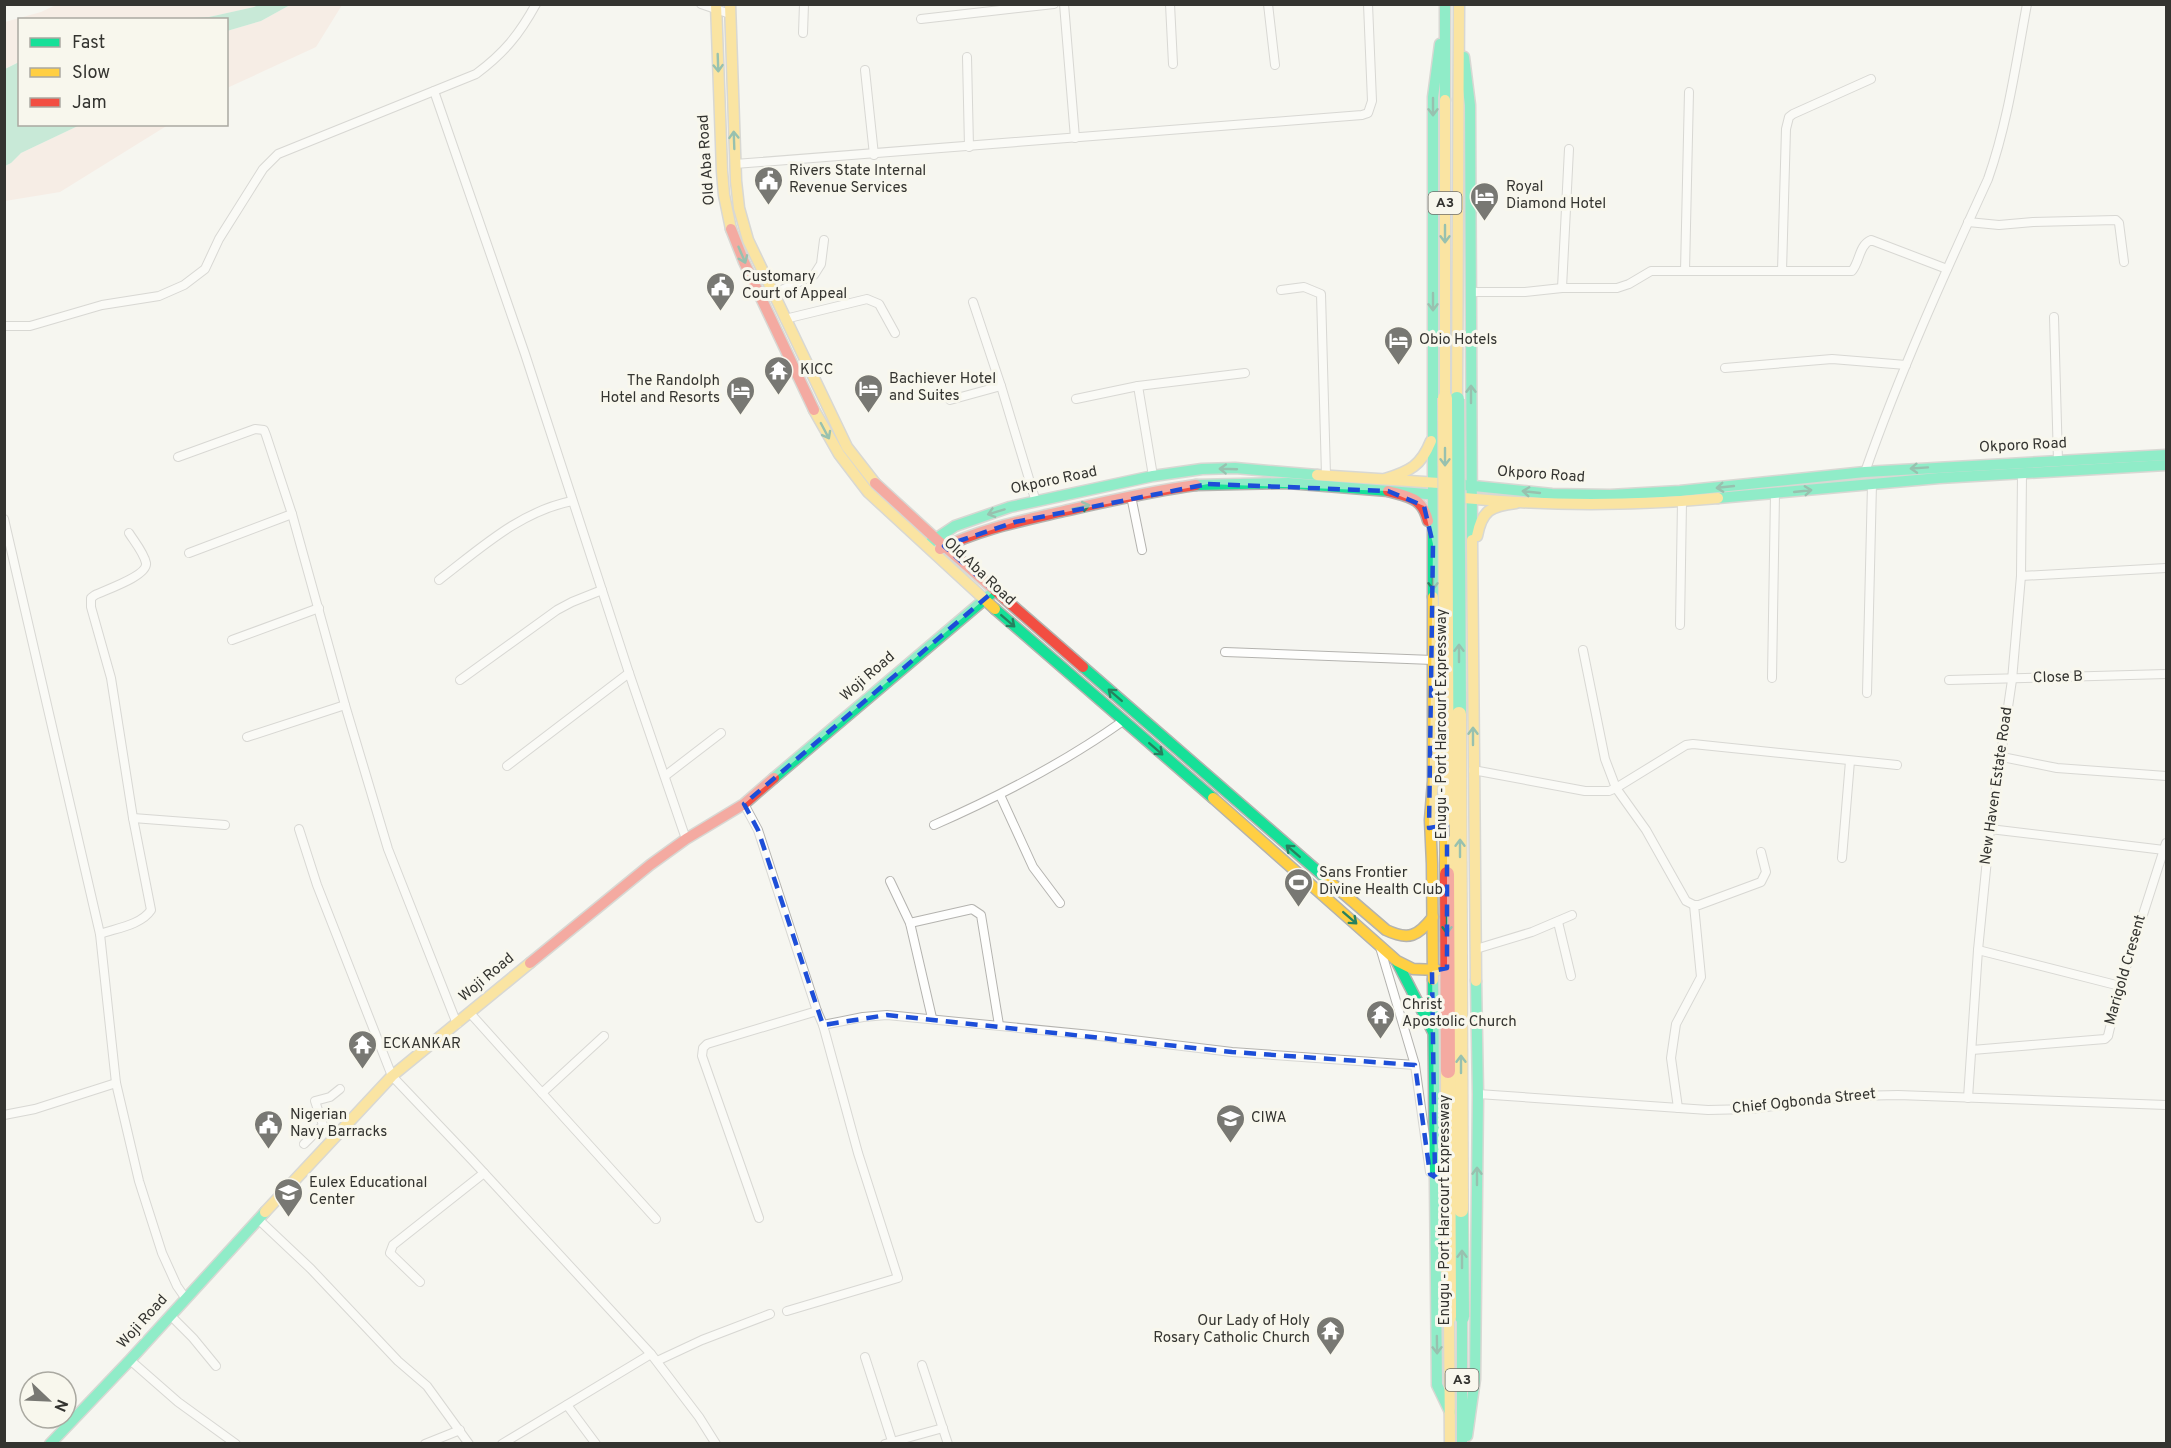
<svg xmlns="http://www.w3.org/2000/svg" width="2171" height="1448" font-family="Overpass,sans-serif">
<rect width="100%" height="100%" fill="#f5f5f0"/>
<g fill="#f5e2d7">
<path d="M56 5H258L254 7 209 17 178 19 20 20 19 62 5 69V22L41 12Z"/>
<path d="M290 5H342L316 47 227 88V31L261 21Z"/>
<path d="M80 125H168L60 192 5 201V166L11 163 21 153Z"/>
</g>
<g fill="#91d9b8">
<path d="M258 5H290L261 21 227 31 226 20 178 19 209 17 254 7Z"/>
<path d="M19 62 20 124 80 125 21 153 11 163 5 166V69Z"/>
</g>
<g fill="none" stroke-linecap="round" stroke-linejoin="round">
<defs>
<g id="street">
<path d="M701 4 730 14"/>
<path d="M1064 4 1075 138"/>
<path d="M1170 4 1173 64"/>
<path d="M1268 4 1275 65"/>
<path d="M921 19 1054 4"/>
<path d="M803 33 804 4"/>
<path d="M967 57 969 147"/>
<path d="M865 70 874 155"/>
<path d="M434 91 525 354 629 673 686 839"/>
<path d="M735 164 1362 115 1368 113 1372 101 1368 4"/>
<path d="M1968 222 1999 225 2033 222 2116 220 2119 223 2124 262"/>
<path d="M1685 271 1689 92"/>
<path d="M1782 271 1786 129 1789 117 1793 114 1871 79"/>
<path d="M1562 288 1569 149"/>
<path d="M1281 290 1304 287 1321 294 1326 475"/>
<path d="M1471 292H1525L1562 288H1617L1629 284 1651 271H1852C1860 261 1859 245 1871 240L1947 269"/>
<path d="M773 294 814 275 821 264 824 240"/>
<path d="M973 302 1001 386 1036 502"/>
<path d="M2054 317 2058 461"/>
<path d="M785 319 867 299 879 304 895 333"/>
<path d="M4 326H30L102 305 159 296 184 285 205 269 219 239 263 169 278 154 476 74C504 53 519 35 536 4"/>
<path d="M1725 368 1832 359 1906 365"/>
<path d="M1138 386 1153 476"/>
<path d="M1076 399 1138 386 1245 373"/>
<path d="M950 400 1001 386"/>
<path d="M178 457 255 429 264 430 266 435 292 514 345 705 388 849 457 1024"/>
<path d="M1865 472C1900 372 1944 275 1988 179 2008 122 2016 63 2027 4"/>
<path d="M1131 496 1142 550"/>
<path d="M4 519 100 934 116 1083 139 1181 162 1253 177 1286 186 1299"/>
<path d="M189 553 292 514"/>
<path d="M2021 576 2166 568"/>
<path d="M439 580C481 548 519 512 572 501"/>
<path d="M1680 625 1682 502"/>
<path d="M232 640 319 608"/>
<path d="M1583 650 1605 759 1616 788 1646 830 1686 901 1694 905H1699L1761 882 1766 872 1761 852"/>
<path d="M1225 652 1433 660"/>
<path d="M1772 678 1775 494"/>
<path d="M460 680 557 610 572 602 602 590"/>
<path d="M1949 680 2166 674"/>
<path d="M1867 693 1872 484"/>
<path d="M247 737 345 705"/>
<path d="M2002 757 2057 768 2166 776"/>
<path d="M507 766 629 673"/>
<path d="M1473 770 1585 791H1609L1616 788 1686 745 1693 744 1897 765"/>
<path d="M665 776 721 733"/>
<path d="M1000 795 1033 867 1060 903"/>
<path d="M744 804 758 830 817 1011 823 1025 858 1153 898 1278 787 1311"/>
<path d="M133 818 225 825"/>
<path d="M934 825C1000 796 1064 763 1123 721"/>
<path d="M299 829 317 885 392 1076 472 1160 651 1354 699 1417 716 1444"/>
<path d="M1990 829 2164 850"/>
<path d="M1842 858 1850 761"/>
<path d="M890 881 910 923 932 1018"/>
<path d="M1558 922 1571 976"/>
<path d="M910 923 972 909 981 915 999 1025"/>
<path d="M100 934C117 928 141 925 151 910L133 818 111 678 91 607V598L95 595C105 590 148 576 146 563 144 553 134 541 129 533"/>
<path d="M1380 947 1415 1065 1430 1172"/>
<path d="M1476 949 1532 932 1572 915"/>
<path d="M1978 950 2120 986"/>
<path d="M470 1013 542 1093 604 1036"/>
<path d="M823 1025 863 1017 887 1015 1091 1035 1232 1052 1415 1065"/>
<path d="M1972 1050 2105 1039 2108 1036 2120 986 2166 843"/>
<path d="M542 1093 656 1219"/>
<path d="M1478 1094 1708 1110 1751 1109 1853 1096 1898 1095 2166 1105"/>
<path d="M1968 1098 1978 950 1990 829 2012 680 2021 576 2022 474"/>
<path d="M1678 1108 1671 1058 1676 1024 1701 977 1694 905"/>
<path d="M4 1115 35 1109 116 1083"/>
<path d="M304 1144 323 1125 315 1101 330 1097 340 1089"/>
<path d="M759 1218 702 1056 703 1048 707 1044 817 1011"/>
<path d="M258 1219 311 1269 398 1361 427 1386 469 1444"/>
<path d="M420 1282 390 1253 393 1245 484 1173"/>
<path d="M171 1316 193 1338 216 1366"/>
<path d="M865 1357 893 1444"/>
<path d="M130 1360 178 1402 236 1444"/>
<path d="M657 1361 702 1340 770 1314"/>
<path d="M922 1365 948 1444"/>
<path d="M567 1405 596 1444"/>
<path d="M425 1444 460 1430"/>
<path d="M502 1444 651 1354"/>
<path d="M885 1444 943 1428"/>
</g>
<g id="fast">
<path d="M1445 4V100"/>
<path d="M1464 57 1470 105 1472 540"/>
<path d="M1196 485 1288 483 1439 495"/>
<path d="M1464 485 1552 494 1610 495 1680 491 1865 472 2166 455"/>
<path d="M1718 498 1939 478 2166 465"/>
<path d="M931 542 955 526 1010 507 1153 476 1202 469 1235 468 1317 475"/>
<path d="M1433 597V97L1440 44"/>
<path d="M995 609 1213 798"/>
<path d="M1083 667 1329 881"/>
<path d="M774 778 991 594"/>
<path d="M1397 962 1433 1032"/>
<path d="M1433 980 1437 1385 1450 1412"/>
<path d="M1462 1317V1444"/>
<path d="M1467 1436 1475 1379 1478 1094 1476 981"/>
<path d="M50 1444 130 1360 265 1212"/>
</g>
<g id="slow">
<path d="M716 4 722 171 724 195 731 229"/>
<path d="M730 4 736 181 739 208 748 240 847 447 875 483"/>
<path d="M1445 100V398"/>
<path d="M1457 399 1459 4"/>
<path d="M814 410 839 454 868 492 995 609"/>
<path d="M1317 475 1439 483"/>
<path d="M1385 479C1410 471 1421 466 1431 441"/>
<path d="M1464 498C1549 506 1633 506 1718 498"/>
<path d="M1477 536C1482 510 1491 506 1516 503"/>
<path d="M1472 540 1476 981"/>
<path d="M1433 597V781L1430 820 1432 864 1433 980"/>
<path d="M1213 798 1397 961 1413 969 1438 970"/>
<path d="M1329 881 1386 930C1409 941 1418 936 1433 917"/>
<path d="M265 1212 392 1076 530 963"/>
<path d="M1449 1317 1450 1444"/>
</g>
<g id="jam">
<path d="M731 229 744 262 814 410"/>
<path d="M875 483 935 538 1083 667"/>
<path d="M1388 491C1409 497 1422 497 1428 521"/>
<path d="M940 549C979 529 1021 521 1064 511 1108 501 1151 491 1196 485"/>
<path d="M530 963 650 865 686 839 744 804 774 778"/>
</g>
</defs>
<use href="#street" stroke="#b4b3af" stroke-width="10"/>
<use href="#fast" stroke="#b4b3af" stroke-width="13"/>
<use href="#slow" stroke="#b4b3af" stroke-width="13"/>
<use href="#jam" stroke="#b4b3af" stroke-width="13"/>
<use href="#street" stroke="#fefefd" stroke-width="8"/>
<use href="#fast" stroke="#16e098" stroke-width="10"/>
<use href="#slow" stroke="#ffcf43" stroke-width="10"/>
<use href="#jam" stroke="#f24e42" stroke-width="10"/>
<defs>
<g id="fast-bridge">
<path d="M1457 399 1459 714"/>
<path d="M1461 1210 1462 1317"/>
</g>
<g id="slow-bridge">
<path d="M1445 398 1447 874"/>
<path d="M1459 714 1461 1210"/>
<path d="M1448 1071 1449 1317"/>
</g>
<path id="jam-bridge" d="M1447 874 1448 1071"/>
</defs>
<use href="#fast-bridge" stroke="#b6b0a6" stroke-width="16" stroke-linecap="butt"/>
<use href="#slow-bridge" stroke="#b6b0a6" stroke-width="16" stroke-linecap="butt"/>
<use href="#jam-bridge" stroke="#b6b0a6" stroke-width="16" stroke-linecap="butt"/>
<use href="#fast-bridge" stroke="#16e098" stroke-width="14"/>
<use href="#slow-bridge" stroke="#ffcf43" stroke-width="14"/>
<use href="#jam-bridge" stroke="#f24e42" stroke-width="14"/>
</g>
<defs><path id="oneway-shaft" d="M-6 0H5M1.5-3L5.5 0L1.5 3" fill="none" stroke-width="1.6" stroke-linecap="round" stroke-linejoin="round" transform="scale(1.5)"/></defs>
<g stroke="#26815f">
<use href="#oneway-shaft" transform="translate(718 63) rotate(88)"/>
<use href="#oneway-shaft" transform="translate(1433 107) rotate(90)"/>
<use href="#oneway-shaft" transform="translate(734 140) rotate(-92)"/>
<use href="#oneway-shaft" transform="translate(1445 234) rotate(90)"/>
<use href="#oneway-shaft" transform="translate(742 255) rotate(67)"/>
<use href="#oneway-shaft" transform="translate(1433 302) rotate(90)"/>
<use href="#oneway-shaft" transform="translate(1471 394) rotate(-90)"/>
<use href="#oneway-shaft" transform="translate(825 431) rotate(62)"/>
<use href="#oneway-shaft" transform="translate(1445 457) rotate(90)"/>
<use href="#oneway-shaft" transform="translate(1919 468) rotate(176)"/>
<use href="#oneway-shaft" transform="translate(1228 469) rotate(-178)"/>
<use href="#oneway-shaft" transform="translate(1725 487) rotate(174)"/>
<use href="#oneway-shaft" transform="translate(1803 491) rotate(-6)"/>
<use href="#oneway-shaft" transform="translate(1531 492) rotate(-174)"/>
<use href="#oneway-shaft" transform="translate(1081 507) rotate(-13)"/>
<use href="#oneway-shaft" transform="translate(996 512) rotate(163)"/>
<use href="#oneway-shaft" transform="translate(1433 581) rotate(90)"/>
<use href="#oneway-shaft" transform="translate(1008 621) rotate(41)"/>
<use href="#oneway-shaft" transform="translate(1459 653) rotate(-90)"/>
<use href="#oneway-shaft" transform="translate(1115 695) rotate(-139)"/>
<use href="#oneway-shaft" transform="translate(1473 736) rotate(-90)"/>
<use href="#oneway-shaft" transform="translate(1156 749) rotate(41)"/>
<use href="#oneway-shaft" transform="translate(1460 848) rotate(-90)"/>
<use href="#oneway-shaft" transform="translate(1293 851) rotate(-139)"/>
<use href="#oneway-shaft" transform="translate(1350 918) rotate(41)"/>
<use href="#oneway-shaft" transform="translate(1447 925) rotate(90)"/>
<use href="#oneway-shaft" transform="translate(1461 1064) rotate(-90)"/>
<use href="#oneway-shaft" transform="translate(1477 1176) rotate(-90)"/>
<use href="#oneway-shaft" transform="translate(1462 1259) rotate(-90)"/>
<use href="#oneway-shaft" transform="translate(1437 1345) rotate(89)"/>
</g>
<path d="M0 0H2171V1448H0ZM1208 484 1388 491 1424 506 1433 544 1429 828 1447 825V968L1432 971 1435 1177 1430 1174 1415 1065 1232 1052 887 1015 823 1025 758 830 744 804 994 591 944 546 1015 522Z" fill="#f5f5f0" fill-opacity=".55" fill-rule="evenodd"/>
<path fill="none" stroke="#1d4ed8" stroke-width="4.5" stroke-dasharray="12 8" stroke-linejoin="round" d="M1208 484 1388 491 1424 506 1433 544 1429 828 1447 825V968L1432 971 1435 1177 1430 1174 1415 1065 1232 1052 887 1015 823 1025 758 830 744 804 994 591 944 546 1015 522Z"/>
<defs>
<symbol id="civic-pin" viewBox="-11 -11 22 30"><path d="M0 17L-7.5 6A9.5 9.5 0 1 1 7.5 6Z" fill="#787873" stroke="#f8f7ed"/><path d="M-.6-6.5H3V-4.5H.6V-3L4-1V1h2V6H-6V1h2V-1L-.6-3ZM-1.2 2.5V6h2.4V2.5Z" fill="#fff"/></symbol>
<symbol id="hotel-pin" viewBox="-11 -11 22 30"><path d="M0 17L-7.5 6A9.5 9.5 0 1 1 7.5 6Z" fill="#787873" stroke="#f8f7ed"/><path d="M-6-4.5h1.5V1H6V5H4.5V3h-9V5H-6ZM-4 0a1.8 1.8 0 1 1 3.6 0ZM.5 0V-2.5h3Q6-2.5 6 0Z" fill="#fff"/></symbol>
<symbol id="temple-pin" viewBox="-11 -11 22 30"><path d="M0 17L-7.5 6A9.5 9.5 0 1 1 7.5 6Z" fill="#787873" stroke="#f8f7ed"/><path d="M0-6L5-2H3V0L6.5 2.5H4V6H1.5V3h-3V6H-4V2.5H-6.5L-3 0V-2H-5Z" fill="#fff"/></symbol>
<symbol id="stadium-pin" viewBox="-11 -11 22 30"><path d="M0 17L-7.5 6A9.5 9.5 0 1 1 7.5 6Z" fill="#787873" stroke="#f8f7ed"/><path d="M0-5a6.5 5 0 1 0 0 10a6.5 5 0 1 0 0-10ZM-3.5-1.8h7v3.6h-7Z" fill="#fff"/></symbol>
<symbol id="university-pin" viewBox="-11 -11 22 30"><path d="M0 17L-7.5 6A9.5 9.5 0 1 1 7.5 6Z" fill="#787873" stroke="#f8f7ed"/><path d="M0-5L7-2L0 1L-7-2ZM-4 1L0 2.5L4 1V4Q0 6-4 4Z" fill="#fff"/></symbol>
<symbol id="school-pin" viewBox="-11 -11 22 30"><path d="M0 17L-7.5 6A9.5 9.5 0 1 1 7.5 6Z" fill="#787873" stroke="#f8f7ed"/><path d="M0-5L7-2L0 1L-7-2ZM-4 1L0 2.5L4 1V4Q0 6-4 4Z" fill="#fff"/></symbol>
</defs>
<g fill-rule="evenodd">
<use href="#civic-pin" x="752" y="164" width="33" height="45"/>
<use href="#hotel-pin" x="1468" y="180" width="33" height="45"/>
<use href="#civic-pin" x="704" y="270" width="33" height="45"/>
<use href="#hotel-pin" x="1382" y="324" width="33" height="45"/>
<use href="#temple-pin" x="762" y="354" width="33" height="45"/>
<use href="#hotel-pin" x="852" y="372" width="33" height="45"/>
<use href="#hotel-pin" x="724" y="374" width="33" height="45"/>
<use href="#stadium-pin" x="1282" y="866" width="33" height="45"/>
<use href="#temple-pin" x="1364" y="998" width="33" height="45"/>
<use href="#temple-pin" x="346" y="1028" width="33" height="45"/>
<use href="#university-pin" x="1214" y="1102" width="33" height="45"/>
<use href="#civic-pin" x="252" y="1108" width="33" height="45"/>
<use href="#school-pin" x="272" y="1176" width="33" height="45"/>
<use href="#temple-pin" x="1314" y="1314" width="33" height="45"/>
</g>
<g text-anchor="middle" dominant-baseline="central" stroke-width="6" stroke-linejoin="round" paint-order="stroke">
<g fill="#f8f7ed" stroke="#6f6e69" stroke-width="1.5">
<rect x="1428.5" y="192" width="33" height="22" rx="4.5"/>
<rect x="1445.5" y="1369" width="33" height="22" rx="4.5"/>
</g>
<g font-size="14" font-weight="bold" fill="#343430">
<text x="1445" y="203">A3</text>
<text x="1462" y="1380">A3</text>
</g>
<g font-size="15" fill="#343430" stroke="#f8f7ed">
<text transform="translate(707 160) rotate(-94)">Old Aba Road</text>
<text transform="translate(2023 446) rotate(-3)">Okporo Road</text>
<text transform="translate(1541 475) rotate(4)">Okporo Road</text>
<text transform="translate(1054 481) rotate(-12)">Okporo Road</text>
<text transform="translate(979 572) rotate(43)">Old Aba Road</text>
<text transform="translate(868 677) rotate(-41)">Woji Road</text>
<text transform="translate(2058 678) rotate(-2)">Close B</text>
<text transform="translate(1442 724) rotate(-90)">Enugu - Port Harcourt Expressway</text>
<text transform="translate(1997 786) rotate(-82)">New Haven Estate Road</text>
<text transform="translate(2126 970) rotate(-74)">Marigold Cresent</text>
<text transform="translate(487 978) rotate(-40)">Woji Road</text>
<text transform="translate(1804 1102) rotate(-6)">Chief Ogbonda Street</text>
<text transform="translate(1445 1210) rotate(-90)">Enugu - Port Harcourt Expressway</text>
<text transform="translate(143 1322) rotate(-48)">Woji Road</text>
</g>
<g font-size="15" fill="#343430" stroke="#f8f7ed" text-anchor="start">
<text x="789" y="171">Rivers State Internal<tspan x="789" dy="17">Revenue Services</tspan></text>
<text x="1506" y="187">Royal<tspan x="1506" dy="17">Diamond Hotel</tspan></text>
<text x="742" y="277">Customary<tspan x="742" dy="17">Court of Appeal</tspan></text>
<text x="1419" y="340">Obio Hotels</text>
<text x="800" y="370">KICC</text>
<text x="889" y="379">Bachiever Hotel<tspan x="889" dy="17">and Suites</tspan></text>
<text x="720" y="381" text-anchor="end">The Randolph<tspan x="720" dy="17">Hotel and Resorts</tspan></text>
<text x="1319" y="873">Sans Frontier<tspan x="1319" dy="17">Divine Health Club</tspan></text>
<text x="1402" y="1005">Christ<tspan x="1402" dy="17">Apostolic Church</tspan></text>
<text x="383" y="1044">ECKANKAR</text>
<text x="290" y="1115">Nigerian<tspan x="290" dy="17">Navy Barracks</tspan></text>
<text x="1251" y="1118">CIWA</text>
<text x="309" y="1183">Eulex Educational<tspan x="309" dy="17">Center</tspan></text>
<text x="1310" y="1321" text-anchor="end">Our Lady of Holy<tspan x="1310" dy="17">Rosary Catholic Church</tspan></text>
</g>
</g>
<rect width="2171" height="1448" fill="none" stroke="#343430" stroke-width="12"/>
<rect x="18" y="18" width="210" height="108" fill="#f8f7ed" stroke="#aaa9a1" stroke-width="1.5"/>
<rect x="30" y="38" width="30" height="9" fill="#16e098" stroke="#aaa9a1" stroke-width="1.5"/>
<text x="72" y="48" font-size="18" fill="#343430">Fast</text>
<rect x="30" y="68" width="30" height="9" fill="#ffcf43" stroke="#aaa9a1" stroke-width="1.5"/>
<text x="72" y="78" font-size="18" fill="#343430">Slow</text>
<rect x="30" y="98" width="30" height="9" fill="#f24e42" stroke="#aaa9a1" stroke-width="1.5"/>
<text x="72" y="108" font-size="18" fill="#343430">Jam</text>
<g transform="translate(48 1400) rotate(113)"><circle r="28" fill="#f8f7ed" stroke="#aaa9a1" stroke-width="1.5"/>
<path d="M0-4.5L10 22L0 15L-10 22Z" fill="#787873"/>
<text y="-9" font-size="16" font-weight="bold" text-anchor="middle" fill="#343430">N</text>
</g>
</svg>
